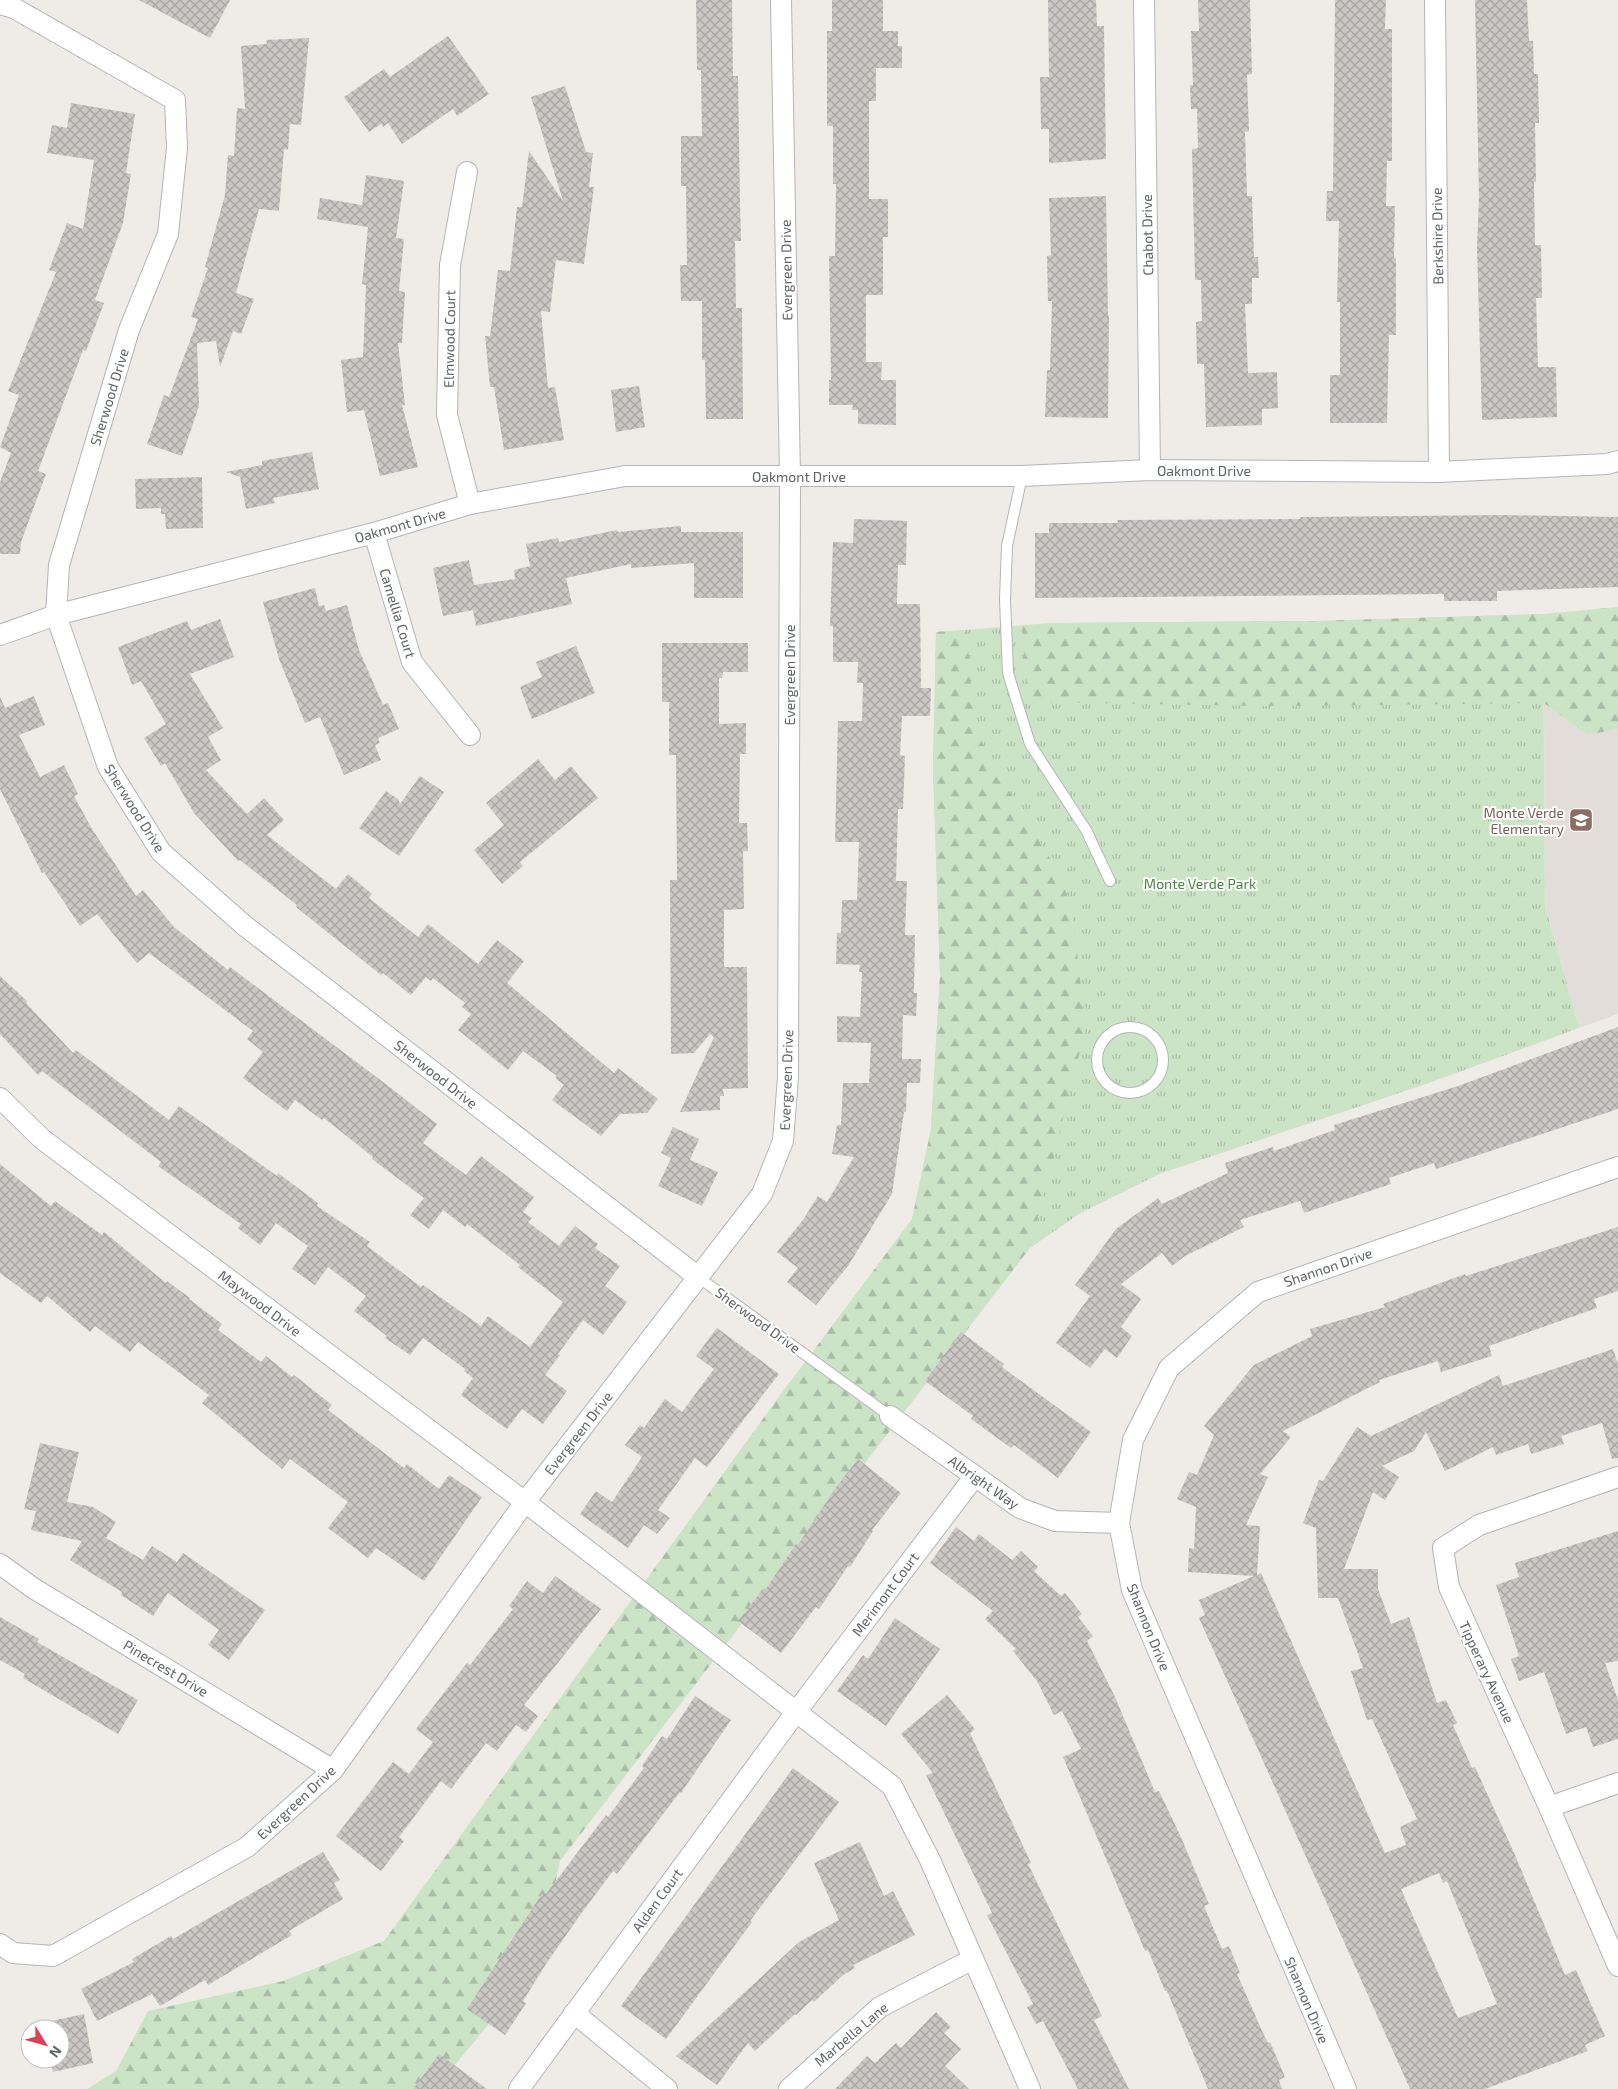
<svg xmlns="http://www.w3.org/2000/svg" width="1618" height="2089" font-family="'Exo 2',sans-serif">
<defs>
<pattern id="grass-tufts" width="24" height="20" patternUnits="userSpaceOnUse" patternTransform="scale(1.25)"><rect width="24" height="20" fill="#cce4c6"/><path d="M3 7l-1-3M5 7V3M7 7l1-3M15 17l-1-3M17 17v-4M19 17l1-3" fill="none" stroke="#a9bca5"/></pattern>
<pattern id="forest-firs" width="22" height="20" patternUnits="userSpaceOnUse" patternTransform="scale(1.25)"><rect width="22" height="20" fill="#cce4c6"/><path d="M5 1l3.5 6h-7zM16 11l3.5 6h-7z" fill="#a9bca5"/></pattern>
<pattern id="building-cross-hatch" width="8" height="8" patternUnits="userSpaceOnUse" patternTransform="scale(1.25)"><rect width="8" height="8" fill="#cbc7c4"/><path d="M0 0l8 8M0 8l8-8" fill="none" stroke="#a8a5a3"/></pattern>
</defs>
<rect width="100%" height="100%" fill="#efece7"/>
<path fill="#e2ddd8" d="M1544 703 1587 735 1618 729V1014L1579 1028 1545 904Z"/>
<path fill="url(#grass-tufts)" d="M1543 614 1545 905 1579 1028 1426 1084 1159 1174 1079 1214 1030 1248 912 1219 931 1129 940 976 933 768 936 632 1056 623 1317 621Z"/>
<g fill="url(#forest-firs)">
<path d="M1618 607V729L1587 735 1544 703 1264 706 1031 702 1025 673 1022 625 1056 623 1317 621 1543 614Z"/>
<path d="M967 630C970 666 970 704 981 739 988 760 1002 780 1014 799 1036 834 1060 870 1072 909L1086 1028 1030 1248 560 1861 538 1965 444 2078 427 2089H87L116 2071 148 2011 283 1981 384 1941 778 1398 912 1219 931 1129 940 976 933 768 936 632Z"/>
</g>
<g fill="url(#building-cross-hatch)" fill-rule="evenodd">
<path d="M139 0H230L210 38Z"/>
<path d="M696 0H732L733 76H738L740 202 741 241H735L736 308H742L743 419H706L705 360H702V301H681L680 265H687L686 186H681V136H702L701 70H697Z"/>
<path d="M832 0H883V31H898V46H902V68H876V101H869V199H888V237H883V295H866V362H882L881 380H896V425L858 424V410H852L853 405H829V380H831L829 256H835L836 184H833V126H827V31H832Z"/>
<path d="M1048 0H1096L1097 26H1104L1106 159 1049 163V129H1041L1040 77H1049Z"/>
<path d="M1198 0H1250L1252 74 1247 75 1249 131 1245 132 1247 196H1252L1254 257H1258L1259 278H1252V304H1245L1248 373 1277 372 1278 408 1262 409V425L1206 427 1204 364H1197L1196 322 1202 321 1201 280H1195L1192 149 1198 148 1197 109H1191L1190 85H1193L1191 31H1199Z"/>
<path d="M1335 0H1386L1385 29H1392V161H1387L1386 206H1395L1394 258H1396V335H1389L1387 423H1330V375H1340V302H1337L1339 221H1326L1327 191H1333Z"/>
<path d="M1475 0H1527L1529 41H1533L1534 74H1538L1539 123H1535L1536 182H1534L1535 245H1541L1542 298H1536L1538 367H1556L1557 417 1482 420 1477 247 1479 198Z"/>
<path d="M448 36 489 94 457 116 453 109 402 144 388 123 383 127 381 124 369 132 344 97 384 69 390 77Z"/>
<path d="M309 38 301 125 290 124 288 150 284 149 279 211 259 209 236 293 254 299 241 334 233 331 220 367 216 341 197 343 199 406 182 456 147 444 164 395 169 397 198 319 191 317 208 268 205 267 225 195 228 155 234 156 237 108 245 109 241 46 267 44 266 40Z"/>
<path d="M565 86 586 152 593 153 589 187H594L584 264 556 260 550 312 541 311 548 388 555 387 564 440 504 450 494 387H490L485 336H490L498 270 510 271 517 207H522L529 151 563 201 531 97Z"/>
<path d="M71 103 135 114 126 173 131 174 123 223 95 300 104 303 86 351 83 350 38 471 46 474 21 542 20 554H0V482L11 453 0 447 19 395 8 391 56 272 49 270 67 223 83 229 94 160 47 153 52 125 67 128Z"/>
<path d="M366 175 404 181 396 238 404 239 399 291 405 292 402 343H398L405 405H402L418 467 380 476 364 410 347 412 341 360 363 357 366 285 362 284 368 227 317 219 320 198 362 205Z"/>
<path d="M1106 196 1108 315H1109L1108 418 1045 417 1047 370H1050L1052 301H1048L1047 256 1051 255 1049 198Z"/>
<path d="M639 386 645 427 616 432 611 390Z"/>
<path d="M312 452 319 489 273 498 275 503 246 509 240 477 226 472 262 465V461Z"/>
<path d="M202 477 203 528 166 529 165 514H161V508L136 509 135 479Z"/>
<path d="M1504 515 1618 517V587L1497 591V601H1444V594L1035 598V533H1049V523H1118L1117 520 1300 519V517Z"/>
<path d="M854 519 907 521 906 565H898L897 604H920L921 688H931L930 716H902L900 755 905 756 903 809H898L896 881H907L905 935H915L914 993H917L916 1016 903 1015 902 1059H921L920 1083H907L906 1112H904L892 1194 848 1266 816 1305 787 1282 798 1268 777 1252 803 1220 818 1196 827 1202 854 1157 832 1154 837 1125H841L843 1083H869L871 1043 837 1042V1016L860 1017 862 972H859L860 965 836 964 837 933H841L842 900H857L859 842H835L838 721H862L863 683H857L858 662H833V626H830L833 542 853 543Z"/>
<path d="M681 526V532H743V598H694V563L631 568V564L566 578 572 604 476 626 473 610 443 616 433 568 469 560 474 585 515 579 514 570 530 566 526 544 558 538 559 542 617 530 618 532Z"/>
<path d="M315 588 319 606 324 605 326 611 347 605 359 650 383 705 388 703 399 729 378 738 380 743 375 745 381 760 344 775 320 717 305 723 279 659 263 602Z"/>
<path d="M220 619 234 657 190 674 223 728 208 737 221 760 206 770 247 814 264 798 284 820 267 835 336 889 348 874 372 894 369 898 418 937 428 924 478 964 497 940 524 961 507 983 614 1073 618 1068 658 1099 647 1113 620 1114 601 1136 552 1100 564 1085 555 1078 557 1076 523 1051 508 1070 458 1030 471 1014 462 1007 465 1003 433 978 431 981 426 977 411 995 383 973 381 975 296 907 297 905 240 860 238 861 194 813 165 763 161 766 144 738 166 724 141 681 132 685 118 647 187 621 191 630Z"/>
<path d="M662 643H748V672H723L722 678H719V724L746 723V754H740L739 823H747L748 851H743L744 909 724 910V967H747L748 1088 723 1089 724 1096H720V1110L680 1112 714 1037 710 1034 694 1053 671 1054 670 880H677L676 755H669V702H662Z"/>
<path d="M576 646 595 693 532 719 520 687 542 677 536 662Z"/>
<path d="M34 696 45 725 19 735 40 777 64 765 78 794 74 796 92 829 136 896 143 890 174 927 228 970 230 967 387 1085 437 1124 423 1143 466 1175 481 1156 534 1197 523 1212 532 1218 528 1222 559 1246 575 1226 598 1244 595 1248 620 1266 605 1286 627 1302 603 1335 583 1320 558 1354 560 1355 545 1375 567 1391 543 1424 522 1409 507 1429 486 1414 461 1395 473 1378 464 1371 465 1369 423 1338 410 1355 385 1338 387 1336 354 1311 366 1296 328 1267 315 1285 292 1269 308 1246 276 1223 260 1245 238 1228 241 1224 158 1166 161 1162 42 1071 38 1075 0 1034V976L27 1001 26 1003 73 1053 76 1050 169 1120 179 1106 277 1176 278 1173 318 1203 317 1206 370 1242 367 1246 421 1287 423 1285 481 1326 488 1316 530 1347 563 1302 518 1267 520 1265 467 1224 465 1227 443 1210 429 1229 410 1215 424 1198 372 1159 373 1157 324 1118 322 1120 295 1100 287 1111 243 1078 263 1052 247 1039 253 1031 149 953 137 963 97 914 80 926 44 872 42 873 0 789V697L5 708Z"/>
<path d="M538 759 555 780 571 766 598 798 520 862 523 866 502 884 474 850 504 825 486 803Z"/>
<path d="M420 776 444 792 399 856 359 828 386 791 398 799 400 804Z"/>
<path d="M1618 1027V1109L1436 1169 1434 1163 1389 1178 1391 1184 1304 1213 1300 1201 1240 1220 1244 1227 1185 1256 1172 1266 1162 1253 1121 1284 1141 1299 1121 1327 1132 1336 1117 1358 1105 1349 1090 1368 1056 1343 1090 1296 1075 1285 1116 1229 1158 1198 1162 1204 1228 1173 1225 1163 1273 1147 1274 1151 1335 1130 1334 1125 1458 1086Z"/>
<path d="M673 1127 699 1139 690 1160 718 1172 702 1206 658 1186 671 1158 661 1153Z"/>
<path d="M0 1164 51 1206 55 1201 102 1235 104 1232 166 1283 167 1281 190 1298 189 1299 222 1324 218 1330 261 1362 266 1356 292 1377 294 1375 332 1405 328 1410 404 1468 407 1464 439 1489 449 1475 482 1497 424 1581 376 1548 368 1558 328 1528 348 1502 290 1459 282 1469 202 1403 209 1395 138 1342 130 1352 95 1326 90 1332 47 1296 41 1303 0 1273Z"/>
<path d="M1618 1227V1291L1594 1299 1597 1308 1489 1346 1492 1356 1441 1372 1438 1361 1379 1380 1380 1382 1283 1431 1291 1437 1260 1474 1268 1477 1246 1525 1260 1526 1257 1575 1261 1573 1385 1853 1406 1845 1400 1827 1417 1819 1372 1719 1367 1720 1351 1671 1363 1668 1338 1598H1318L1316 1528 1303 1523 1319 1480 1323 1481 1357 1427 1371 1436 1499 1375 1503 1386 1613 1349 1618 1364V1458L1612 1459 1602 1423 1561 1436 1564 1444 1531 1454 1528 1444 1496 1455 1493 1447 1445 1471 1426 1432 1414 1451 1382 1466 1399 1477 1385 1500 1373 1492 1344 1569H1378V1589L1391 1624 1409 1617 1437 1703 1446 1700 1457 1723 1453 1725 1472 1768 1475 1767 1515 1855 1565 1975 1576 1970 1605 2036 1585 2045 1588 2051 1485 2089H1410L1199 1618 1205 1615 1199 1600 1254 1576 1188 1572 1189 1548 1194 1549 1196 1507 1177 1499 1189 1472 1197 1475 1214 1435 1204 1426 1254 1365 1312 1336 1310 1329 1385 1307 1383 1304 1465 1274 1466 1276ZM1439 1873 1443 1883 1447 1881 1497 2004 1458 2018 1401 1889Z"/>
<path d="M717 1328 779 1374 707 1467 695 1458 658 1510 670 1518 657 1534 644 1525 628 1548 580 1514 596 1491 612 1502 642 1457 625 1445 640 1425 644 1428 665 1399 682 1412 714 1369 696 1356Z"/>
<path d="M961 1332 1004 1364 1002 1367 1091 1432 1058 1478 1014 1445 1011 1448 971 1419 973 1416 925 1381Z"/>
<path d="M40 1443 79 1452 67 1502 93 1507 116 1522 106 1538 143 1560 152 1546 177 1562 183 1553 265 1610 229 1660 208 1645 219 1630 168 1593 153 1616 121 1595 122 1592 70 1560 82 1541 31 1530 36 1511 24 1509Z"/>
<path d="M858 1459 901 1493 872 1530 873 1531 850 1567 848 1566 819 1609 816 1607 781 1653 738 1621 764 1588 766 1589 796 1544 798 1545 837 1486Z"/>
<path d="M956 1527 974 1541 979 1534 1012 1560 1021 1551 1038 1567 1034 1571 1061 1596 1065 1593 1082 1614 1078 1617 1093 1636 1087 1641 1115 1697 1155 1792 1159 1791 1180 1835 1209 1904 1204 1906 1222 1949 1229 1946 1240 1973 1237 1974 1263 2033 1268 2043 1270 2042 1285 2077 1279 2080 1282 2089H1208L1167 1991H1165L1148 1950 1145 1951 1063 1757 1081 1749 1062 1711 1054 1715 1037 1681 1013 1651 1016 1649 985 1619 993 1611 930 1563Z"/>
<path d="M1618 1531V1661L1605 1663 1618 1700V1739L1593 1747 1586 1727 1566 1734 1544 1672 1519 1681 1511 1659 1519 1656 1496 1585 1519 1577 1515 1563Z"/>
<path d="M555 1576 601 1609 524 1705 538 1716 526 1732 516 1725 497 1751 486 1743 451 1789 441 1781 399 1837 404 1841 381 1871 336 1836 393 1762 409 1774 433 1742 416 1729 467 1663 470 1665 513 1609 509 1606 527 1581 543 1593Z"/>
<path d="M0 1617 39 1639 37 1642 138 1700 118 1734 23 1678 25 1674 0 1660Z"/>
<path d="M895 1618 940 1649 886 1726 837 1691 863 1655 868 1659Z"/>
<path d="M947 1695 975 1729 970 1733 1031 1863 1028 1864 1102 2016 1094 2020 1129 2089H1078L1043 2021 1036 2024 1027 2007 1033 2004 987 1915 992 1913 926 1775 933 1773 901 1734Z"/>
<path d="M695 1696 731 1720 681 1793 680 1792 617 1874 613 1871 583 1911 546 1964 523 2001 526 2003 505 2035 467 2009 543 1892 546 1894 606 1815 608 1817 644 1768 642 1766 662 1736 667 1739Z"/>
<path d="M793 1768 839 1802 750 1921 752 1922 666 2039 621 2006Z"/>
<path d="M860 1842 884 1896 893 1891 915 1935 853 1965 855 1968 843 1975 814 2002 812 2000 796 2015 795 2014 755 2051 748 2043 717 2085 676 2056 799 1942 839 1920 814 1863Z"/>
<path d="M323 1852 340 1880 334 1883 343 1899 289 1931 292 1935 208 1985 205 1980 160 2006 152 1994 97 2021 81 1989 134 1962 132 1959 171 1936 173 1939Z"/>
<path d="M936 2012 951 2027 944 2033 961 2049 945 2066 969 2089H835L867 2056 875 2063 896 2043 901 2048Z"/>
<path d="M84 2014 93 2063 53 2072 50 2059H60V2029H44L42 2023Z"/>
<path d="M439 2054 487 2089H413Z"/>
</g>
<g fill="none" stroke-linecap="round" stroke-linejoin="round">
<defs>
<g id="lane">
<path d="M1022 476 1007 546 1005 599 1008 673 1030 744 1086 830 1110 881"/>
<circle cx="1130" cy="1060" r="33"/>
<path d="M698 1277 890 1416"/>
</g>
<g id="street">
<path d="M1144 0 1150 470"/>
<path d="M1435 0 1439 472"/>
<path d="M0 4 14 8 175 100 177 148 168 234 129 330 59 565 56 615 108 767 161 852 245 926 698 1277"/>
<path d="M467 172 450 265 447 415 470 504"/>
<path d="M374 533 412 662 470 735"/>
<path d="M0 635 56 615 374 533 470 504 625 476H1022L1150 470 1439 472 1607 464 1618 461"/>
<path d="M0 1098 42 1139 525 1502 892 1786 930 1860 1030 2089"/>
<path d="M890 1416 1020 1508 1055 1521 1119 1523"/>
<path d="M1618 1477 1479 1525 1443 1548 1449 1587 1549 1807 1618 1966"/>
<path d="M0 1564 33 1588 333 1770"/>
<path d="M1549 1807 1618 1783"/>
<path d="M0 1944 13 1953 53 1956 247 1847 333 1770 525 1502 762 1194 783 1141 788 1077 790 476 781 0"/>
<path d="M574 2013 667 2089"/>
<path d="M519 2089 796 1712 975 1476"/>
<path d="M789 2089 880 2007 973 1959"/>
<path d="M1346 2089 1132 1590 1119 1523 1133 1440 1169 1368 1258 1292 1618 1167"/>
</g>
</defs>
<use href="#lane" stroke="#b2b5b8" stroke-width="12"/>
<use href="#street" stroke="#b2b5b8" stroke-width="22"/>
<use href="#lane" stroke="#fff" stroke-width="10"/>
<use href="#street" stroke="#fff" stroke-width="20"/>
</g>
<defs>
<symbol id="school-square" viewBox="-11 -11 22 22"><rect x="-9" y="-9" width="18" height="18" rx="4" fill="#8d6e63" stroke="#fff"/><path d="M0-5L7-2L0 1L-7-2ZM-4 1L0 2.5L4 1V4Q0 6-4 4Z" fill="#fff"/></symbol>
</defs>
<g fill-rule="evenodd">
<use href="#school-square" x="1567" y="806" width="28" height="28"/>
</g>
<g text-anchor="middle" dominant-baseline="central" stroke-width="4" stroke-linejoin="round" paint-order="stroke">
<g font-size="14" fill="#5e6366" stroke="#fff">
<text transform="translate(1147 235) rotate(-91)">Chabot Drive</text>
<text transform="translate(1437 236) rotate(-91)">Berkshire Drive</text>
<text transform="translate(786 270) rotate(-91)">Evergreen Drive</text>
<text transform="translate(449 339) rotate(-89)">Elmwood Court</text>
<text transform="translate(109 397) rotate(-73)">Sherwood Drive</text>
<text x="1204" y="470">Oakmont Drive</text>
<text x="799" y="476">Oakmont Drive</text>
<text transform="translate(400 525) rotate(-16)">Oakmont Drive</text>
<text transform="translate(398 613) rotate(73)">Camellia Court</text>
<text transform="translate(789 675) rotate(-90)">Evergreen Drive</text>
<text transform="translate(135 808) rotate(58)">Sherwood Drive</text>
<text transform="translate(436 1074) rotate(38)">Sherwood Drive</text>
<text transform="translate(786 1080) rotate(-88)">Evergreen Drive</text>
<text transform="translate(1328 1267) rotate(-19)">Shannon Drive</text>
<text transform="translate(260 1303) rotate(37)">Maywood Drive</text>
<text transform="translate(758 1320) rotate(36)">Sherwood Drive</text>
<text transform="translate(578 1433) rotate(-52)">Evergreen Drive</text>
<text transform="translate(984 1482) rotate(35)">Albright Way</text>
<text transform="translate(885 1594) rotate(-53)">Merimont Court</text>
<text transform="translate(1149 1627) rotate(68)">Shannon Drive</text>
<text transform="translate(166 1668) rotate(31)">Pinecrest Drive</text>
<text transform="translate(1487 1672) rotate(65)">Tipperary Avenue</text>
<text transform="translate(296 1802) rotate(-43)">Evergreen Drive</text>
<text transform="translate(657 1900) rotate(-54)">Alden Court</text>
<text transform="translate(1307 2000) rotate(67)">Shannon Drive</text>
<text transform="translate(851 2034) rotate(-40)">Marbella Lane</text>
</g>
<g font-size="14" fill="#785e54" stroke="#fff" text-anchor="end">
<text x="1564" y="812">Monte Verde<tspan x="1564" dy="16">Elementary</tspan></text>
</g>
<g font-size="14" fill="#4a843f" stroke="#fff">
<text x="1200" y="883">Monte Verde Park</text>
</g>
</g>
<g transform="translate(45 2044) rotate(127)"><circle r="24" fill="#ffffff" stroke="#bfc1c2"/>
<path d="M0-4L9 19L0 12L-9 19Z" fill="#da4256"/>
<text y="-8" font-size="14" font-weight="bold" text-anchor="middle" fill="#5e6366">N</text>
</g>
</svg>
